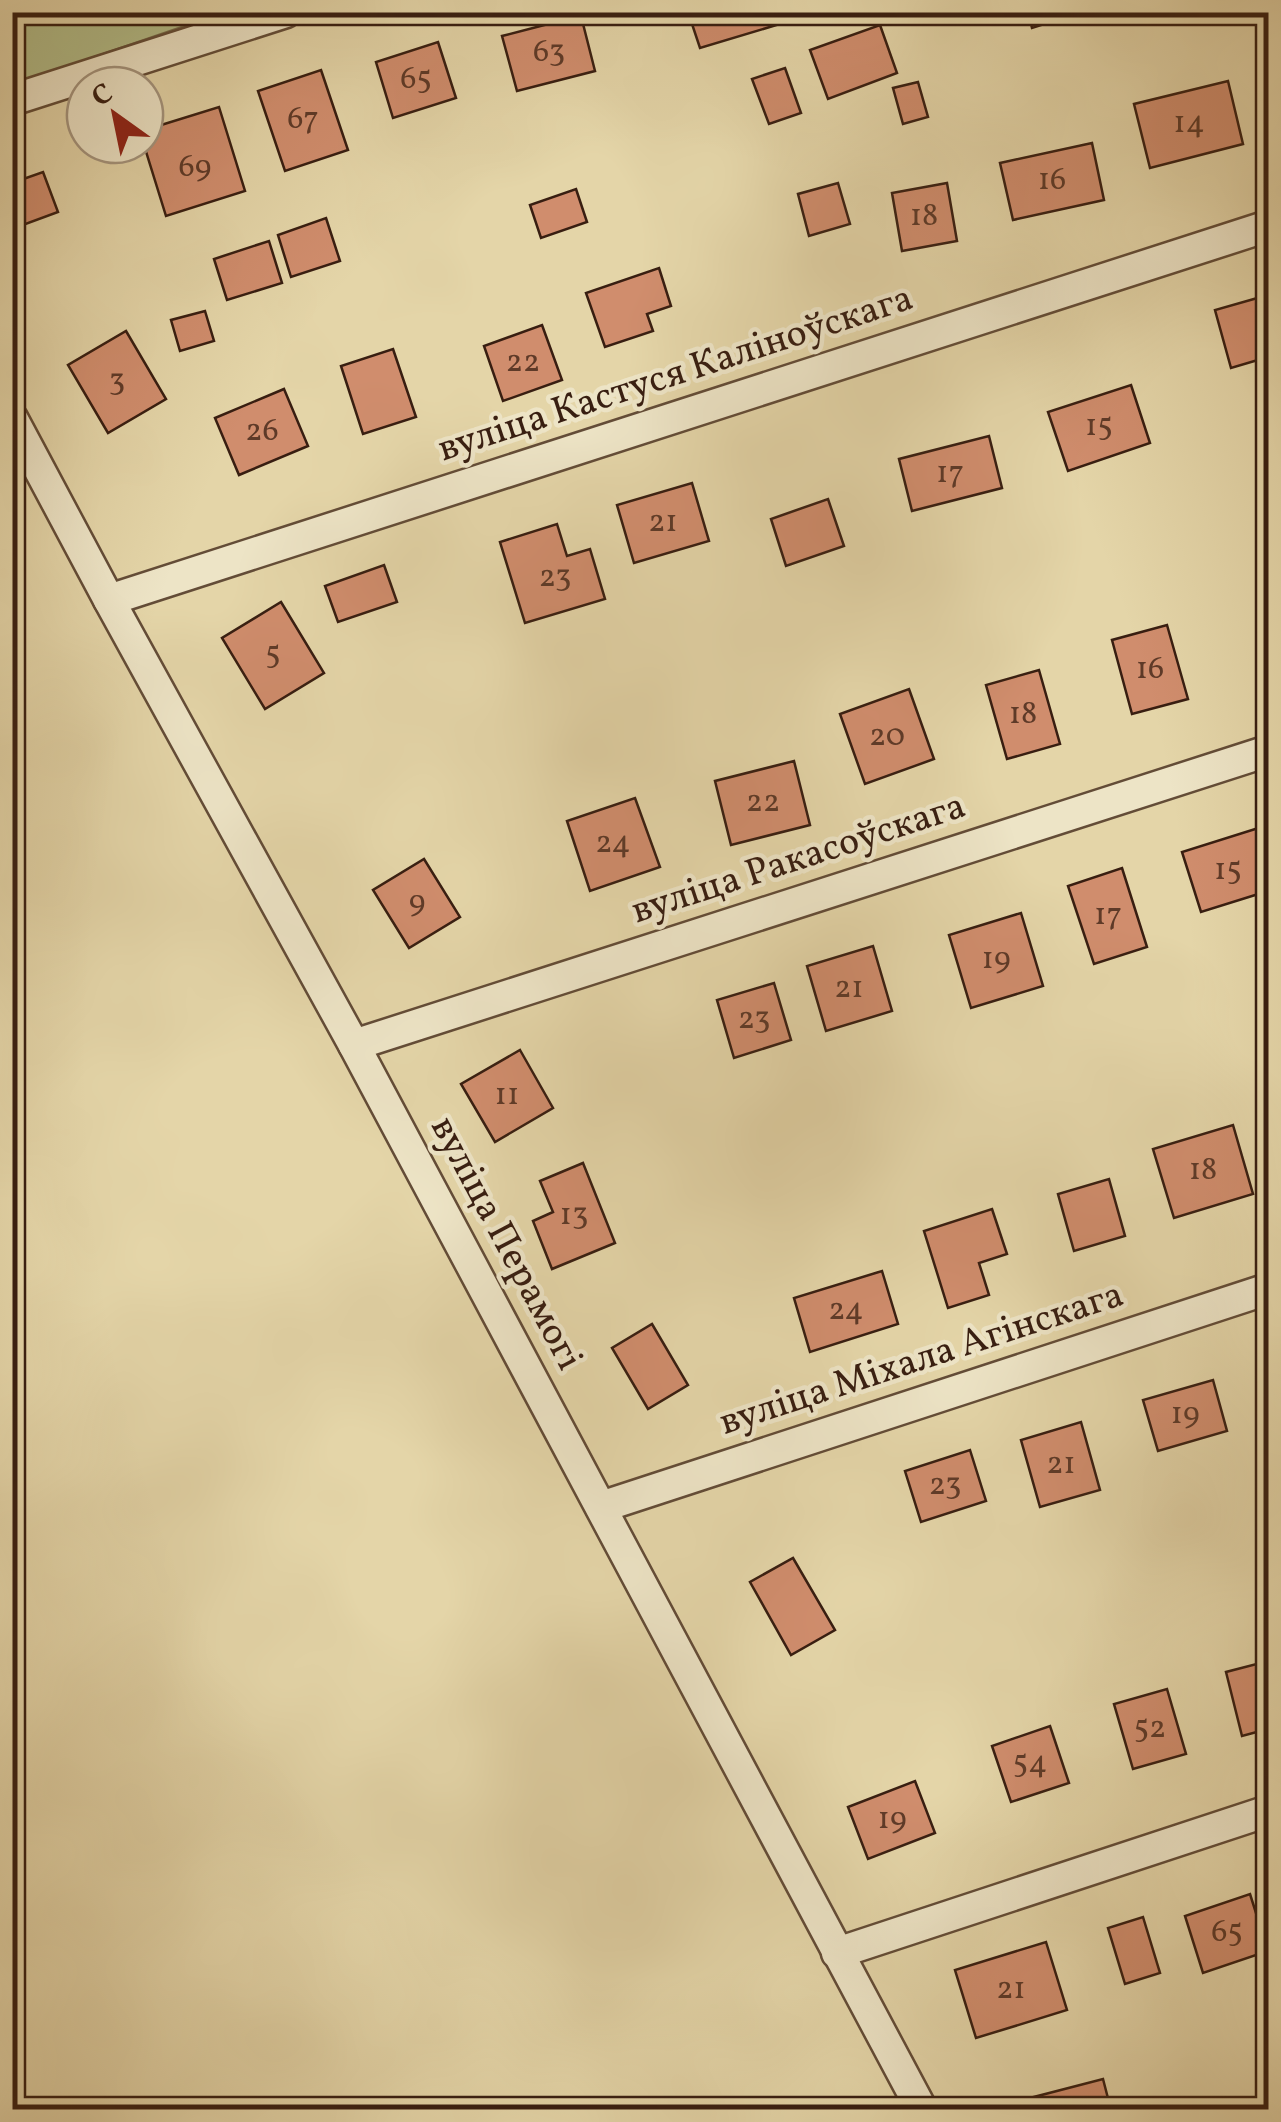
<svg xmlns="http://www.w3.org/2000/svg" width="1281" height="2122" font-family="Vollkorn,serif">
<rect width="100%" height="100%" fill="#e4d5a8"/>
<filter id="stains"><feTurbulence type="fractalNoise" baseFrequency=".002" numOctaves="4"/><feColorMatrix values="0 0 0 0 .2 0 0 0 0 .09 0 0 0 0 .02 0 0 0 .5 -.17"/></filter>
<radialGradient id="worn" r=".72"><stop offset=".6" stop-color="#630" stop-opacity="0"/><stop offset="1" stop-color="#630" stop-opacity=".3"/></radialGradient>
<path fill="#b3bd89" stroke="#766e4d" stroke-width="2.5" d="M13 12 223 13 13 85Z"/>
<g fill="#d08d6d" stroke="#381e11" stroke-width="2.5">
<path d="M550 12H580L595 71 517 91 502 36 552 23Z"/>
<path d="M688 12H790L793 20 700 48Z"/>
<path d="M1028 12H1051L1054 21 1032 28Z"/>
<path d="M880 25 897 73 828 99 810 50Z"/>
<path d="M438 42 456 98 393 118 376 62Z"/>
<path d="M785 68 801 113 769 124 752 79Z"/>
<path d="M321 70 348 150 285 171 258 91Z"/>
<path d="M1228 81 1243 144 1150 168 1134 104Z"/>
<path d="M918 82 928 117 903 124 893 88Z"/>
<path d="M219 107 245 191 166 216 144 145 145 130Z"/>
<path d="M1092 143 1104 200 1013 220 1000 163Z"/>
<path d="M43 172 58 212 12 229V183Z"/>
<path d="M838 183 850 224 809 236 798 194Z"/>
<path d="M947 183 957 241 902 251 892 193Z"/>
<path d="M576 189 587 222 541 238 530 205Z"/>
<path d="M326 218 340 261 291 277 278 235Z"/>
<path d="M269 241 282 283 227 300 214 259Z"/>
<path d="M659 268 671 306 647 314 653 331 605 347 586 293Z"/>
<path d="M1268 295V357L1231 368 1215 310Z"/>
<path d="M205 311 214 341 180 351 171 320Z"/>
<path d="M542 325 562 380 503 401 484 346Z"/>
<path d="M126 331 166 399 108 433 68 365Z"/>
<path d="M393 349 416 417 363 434 341 366Z"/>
<path d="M1131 385 1150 443 1068 471 1048 412Z"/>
<path d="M284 389 308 446 239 475 215 418Z"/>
<path d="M989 436 1002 488 912 511 899 459Z"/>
<path d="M692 483 709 541 634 563 617 505Z"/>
<path d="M828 499 844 546 786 566 771 519Z"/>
<path d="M557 524 567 556 590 549 605 599 525 623 500 542Z"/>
<path d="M384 565 397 602 338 622 325 586Z"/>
<path d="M281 602 324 673 265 709 222 638Z"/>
<path d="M1167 625 1188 699 1132 714 1112 640Z"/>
<path d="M1039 670 1060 744 1007 759 986 685Z"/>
<path d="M909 689 934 759 865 784 840 714Z"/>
<path d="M794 761 810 825 731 845 715 781Z"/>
<path d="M635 798 660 867 590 891 567 821Z"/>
<path d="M1268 825V891L1201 912 1182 852Z"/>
<path d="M424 859 460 917 409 948 373 890Z"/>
<path d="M1122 868 1147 947 1094 964 1068 886Z"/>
<path d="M1021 913 1043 986 971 1008 949 935Z"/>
<path d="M873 946 892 1011 826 1031 807 966Z"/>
<path d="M774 983 791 1040 734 1058 717 1000Z"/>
<path d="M520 1050 553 1108 495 1142 461 1084Z"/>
<path d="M1233 1125 1253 1194 1174 1218 1153 1149Z"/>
<path d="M583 1163 615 1243 552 1269 533 1221 553 1212 540 1181Z"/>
<path d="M1109 1179 1125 1236 1074 1251 1058 1194Z"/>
<path d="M992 1209 1007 1254 979 1263 989 1295 948 1308 924 1231Z"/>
<path d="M882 1271 898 1324 810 1352 794 1298Z"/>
<path d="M652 1324 688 1385 648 1409 612 1348Z"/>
<path d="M1213 1380 1227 1431 1158 1451 1143 1400Z"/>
<path d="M1081 1422 1100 1490 1040 1507 1021 1440Z"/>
<path d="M970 1450 986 1501 921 1522 905 1471Z"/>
<path d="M793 1558 835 1630 791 1655 750 1582Z"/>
<path d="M1268 1661V1729L1242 1736 1226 1672Z"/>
<path d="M1167 1689 1186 1754 1133 1769 1114 1704Z"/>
<path d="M1050 1726 1069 1783 1011 1802 992 1746Z"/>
<path d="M915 1781 935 1833 868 1859 848 1807Z"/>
<path d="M1250 1894 1268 1951 1203 1973 1185 1916Z"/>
<path d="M1143 1917 1160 1973 1125 1984 1108 1928Z"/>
<path d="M1046 1942 1067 2010 976 2038 955 1970Z"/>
<path d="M1103 2079 1111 2110H1033L1030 2098Z"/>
</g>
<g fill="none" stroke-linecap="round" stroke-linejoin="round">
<defs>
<g id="minor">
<path d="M12 100 286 12"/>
<path d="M12 418 109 600 354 1045 922 2110"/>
<path d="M109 600 1268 226"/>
<path d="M354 1045 1268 751"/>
<path d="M601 1507 1268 1289"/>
<path d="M837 1953 1268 1811"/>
</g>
</defs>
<use href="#minor" stroke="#634c37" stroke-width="35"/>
<use href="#minor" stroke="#ede4c6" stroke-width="30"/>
</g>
<g text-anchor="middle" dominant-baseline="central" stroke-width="9" stroke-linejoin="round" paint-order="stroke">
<g font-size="32" fill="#5e3a28">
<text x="549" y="53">63</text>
<text x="416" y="80">65</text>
<text x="303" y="120">67</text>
<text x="1189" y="124">14</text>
<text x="195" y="168">69</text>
<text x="1052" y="181">16</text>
<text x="924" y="217">18</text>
<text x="523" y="363">22</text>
<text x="117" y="382">3</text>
<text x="1099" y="427">15</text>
<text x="262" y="432">26</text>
<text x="950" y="474">17</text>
<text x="663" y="523">21</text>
<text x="555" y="578">23</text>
<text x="273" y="655">5</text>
<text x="1150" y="670">16</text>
<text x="1023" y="715">18</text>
<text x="887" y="737">20</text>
<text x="763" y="803">22</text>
<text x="613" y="844">24</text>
<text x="1228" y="871">15</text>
<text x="417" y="903">9</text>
<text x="1108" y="916">17</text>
<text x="996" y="960">19</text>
<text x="849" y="989">21</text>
<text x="754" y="1020">23</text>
<text x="507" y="1096">11</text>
<text x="1203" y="1171">18</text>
<text x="574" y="1216">13</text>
<text x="846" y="1311">24</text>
<text x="1185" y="1415">19</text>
<text x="1061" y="1465">21</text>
<text x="945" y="1486">23</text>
<text x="1150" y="1729">52</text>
<text x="1030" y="1764">54</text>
<text x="892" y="1820">19</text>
<text x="1227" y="1933">65</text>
<text x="1011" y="1990">21</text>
</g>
<g font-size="38" fill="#381e11" stroke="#ede4c6">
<text transform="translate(676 375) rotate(-18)">вуліца Кастуся Каліноўскага</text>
<text transform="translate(799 860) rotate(-18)">вуліца Ракасоўскага</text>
<text transform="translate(505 1244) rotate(62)">вуліца Перамогі</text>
<text transform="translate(922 1360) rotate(-18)">вуліца Міхала Агінскага</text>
</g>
</g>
<rect width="1281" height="2122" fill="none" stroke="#e4d5a8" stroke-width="50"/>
<rect x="15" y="15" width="1251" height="2092" fill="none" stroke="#381e11" stroke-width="5"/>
<rect x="25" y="25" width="1231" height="2072" fill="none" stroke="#381e11" stroke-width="2.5"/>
<g transform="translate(115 115) rotate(327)"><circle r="48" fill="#ede4c6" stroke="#a5957e" stroke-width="2.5"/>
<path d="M0-8L18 38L0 25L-18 38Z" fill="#8f2418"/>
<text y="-15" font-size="28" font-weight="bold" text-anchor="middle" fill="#381e11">С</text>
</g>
<rect width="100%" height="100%" filter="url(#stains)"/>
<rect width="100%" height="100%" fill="url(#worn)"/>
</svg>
